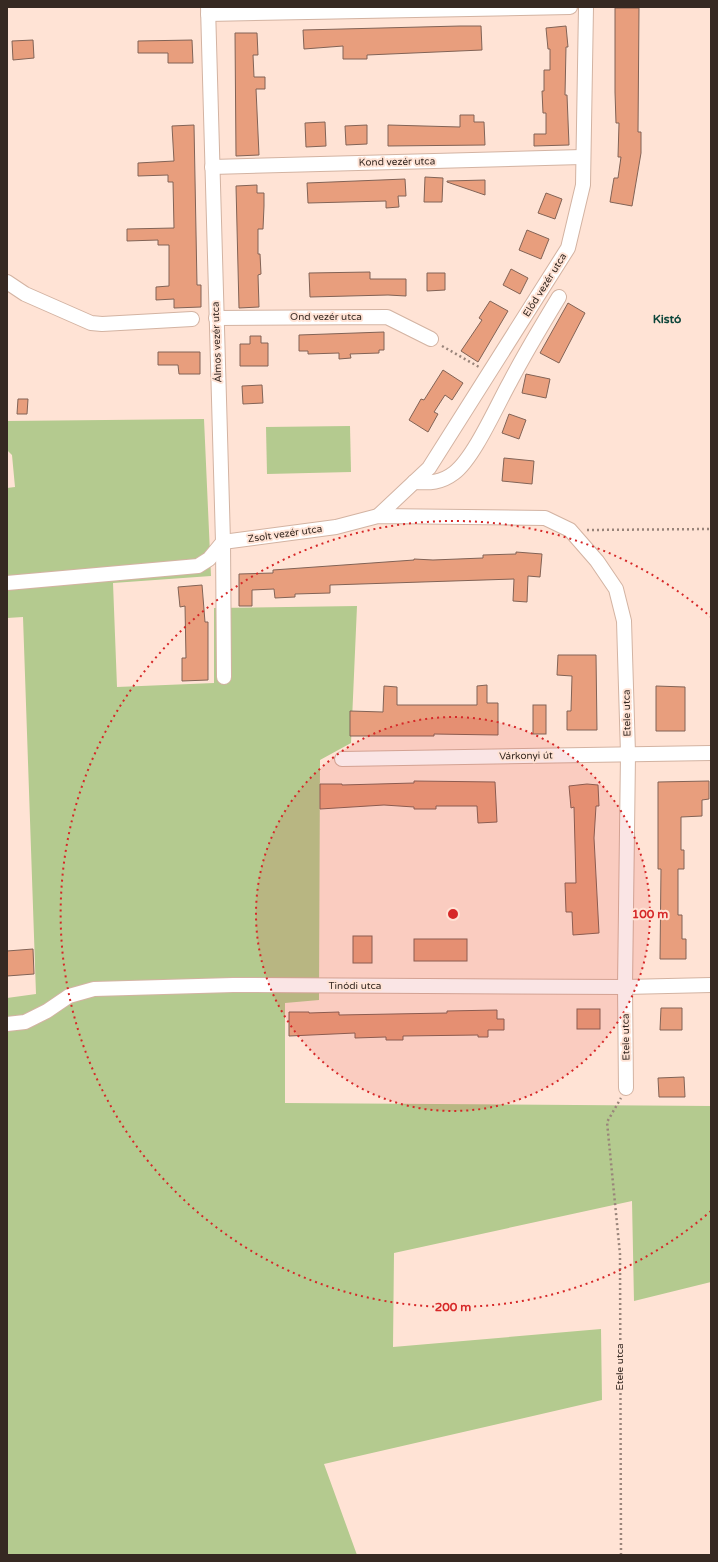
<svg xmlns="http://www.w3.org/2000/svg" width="718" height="1562" font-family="'Varela Round',sans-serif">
<rect width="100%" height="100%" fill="#ffe3d5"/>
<g fill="#b4ca8f">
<path d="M204 419 211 576 113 583 117 687 214 683V608L357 606 351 743 320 760 319 1000 285 1003V1103L711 1106V1282L634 1301 632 1201 394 1253 393 1347 601 1329 602 1400 324 1464 357 1555H7V998L36 994 23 617 7 618V488L15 487 12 455 7 450V421Z"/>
<path d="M350 426 351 472 267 474 266 427Z"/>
</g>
<g fill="#e89e7d" stroke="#826356">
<path d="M615 8H639L638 132H641V153L632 206 610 202 614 178H618L621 157H618L619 123H616L615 92Z"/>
<path d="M460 26H481L482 50 367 55V59H343V46L304 49 303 30Z"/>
<path d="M566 26 568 47H566L565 95H567L569 145 534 146V134H546V113H543L542 91H544V70H550V49H548L546 28Z"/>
<path d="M235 33H257L258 55H253L254 77H265V89H256L259 155 236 156Z"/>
<path d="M33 40 34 58 13 60 12 41Z"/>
<path d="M192 40 193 63H168V53H138V41Z"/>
<path d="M460 115H474V122H484L485 145 388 146V125L460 127Z"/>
<path d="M325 122 326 146 306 147 305 123Z"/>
<path d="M194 125 197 285H201V307L174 308V299L156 300V287L169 286V245H158V240L127 241V229L174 228 173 182H168V175L138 176V163L174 161 172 126Z"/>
<path d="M367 125V144L346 145 345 126Z"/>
<path d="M425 177 443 178 442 202H424Z"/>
<path d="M405 179 406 196H398L399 207 386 208V201L308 203 307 183Z"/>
<path d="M485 180V195L447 182V181Z"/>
<path d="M257 185V193H264V206L263 229H258V254H260L261 274 258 275 259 307 239 308 236 186Z"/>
<path d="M546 193 562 199 555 219 538 213Z"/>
<path d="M527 230 549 239 541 259 519 250Z"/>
<path d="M511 269 528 278 520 294 503 285Z"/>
<path d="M370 272V279H406V296L388 295 310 297 309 273Z"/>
<path d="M427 273H445V290L427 291Z"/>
<path d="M490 301 508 311 478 362 461 351 482 320 479 318Z"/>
<path d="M568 303 585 313 559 363 540 353Z"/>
<path d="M384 332V350H379V353L350 354 351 358 339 359V353L308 354V351H299V335Z"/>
<path d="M250 336H261V343H268V366H240V344H250Z"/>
<path d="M158 352H200V374H179L178 365H158Z"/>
<path d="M443 370 463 383 452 400 445 395 434 412 438 414 428 432 409 420 421 399 424 400Z"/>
<path d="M526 374 550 379 546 398 522 393Z"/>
<path d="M262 385 263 403 243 404 242 386Z"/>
<path d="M18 399H28L27 414H17Z"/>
<path d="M509 414 526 420 519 439 502 433Z"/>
<path d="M504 458 534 461 532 484 502 481Z"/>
<path d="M516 552 542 554 540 577 528 576 527 602 513 601 514 579 330 585V593L295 594V597L275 598 274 589 252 590V606H239V574L273 573V570L414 560V559L433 560 483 558V555L516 554Z"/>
<path d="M202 585 205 622H208V680L182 681V658H186L185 606 180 607 178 587Z"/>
<path d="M558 655H596L597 730H567V711H571L572 676 557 675Z"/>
<path d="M487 685V703H498V735L434 734V736H350V711L383 712 384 686 397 687V705H477V686Z"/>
<path d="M656 686 685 687V731H656Z"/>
<rect x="533" y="705" width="13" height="29"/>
<path d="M414 781 495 782 497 822 478 823 477 806H436V809H414V807L384 805 320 809V784H342V785L414 783Z"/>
<path d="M709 781V799L702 800V816L681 817V850H684V869H678V915H682V939H686V959H660L661 869H658V782Z"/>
<path d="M587 784 598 785 599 806H596L594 838 599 933 573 935 572 912H566L565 883H576L574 807 571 808 569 786Z"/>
<rect x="353" y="936" width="19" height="27"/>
<rect x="414" y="939" width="53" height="22"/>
<path d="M33 949 34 974 7 976V951Z"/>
<path d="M661 1008H682V1030H660Z"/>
<rect x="577" y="1009" width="23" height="20"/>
<path d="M497 1010V1019H504V1030H488V1037H478V1035L403 1036V1040H386V1037L355 1038V1033L289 1036V1012H309V1013L339 1012V1015L447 1013V1011Z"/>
<path d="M684 1077 685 1097H659L658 1078Z"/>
</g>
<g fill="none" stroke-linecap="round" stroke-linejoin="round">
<defs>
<g id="street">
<path d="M208 7 223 542 224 677"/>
<path d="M208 14 570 7"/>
<path d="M212 167 582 157"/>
<path d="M7 282 25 294 91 323 102 324 192 319"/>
<path d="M216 318 387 317 431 339"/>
<path d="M414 482C430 483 441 483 454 473 474 458 497 405 510 382 525 353 542 325 559 297"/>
<path d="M378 516 429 468 568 248 583 185 586 7"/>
<path d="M7 583 198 566 209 559 223 542 336 527 378 516 545 518 570 530 597 561 616 589 624 621 628 754 625 987 626 1088"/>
<path d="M342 759 711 753"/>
<path d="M7 1024 25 1022 47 1011 69 996 94 989 233 985 625 987 711 985"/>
</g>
</defs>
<use href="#street" stroke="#d3b3a2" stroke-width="16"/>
<g stroke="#99847a" stroke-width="2.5" stroke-dasharray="2 3" stroke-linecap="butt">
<path d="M442 346 479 367"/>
<path d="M587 530 711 529"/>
<path d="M621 1555 620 1254 607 1122 621 1098"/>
</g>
<use href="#street" stroke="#fff" stroke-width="14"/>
</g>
<circle cx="453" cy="914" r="197" fill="#d62828" fill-opacity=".12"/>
<g fill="none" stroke="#d62828" stroke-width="2" stroke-dasharray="2 4">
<circle cx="453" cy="914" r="197"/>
<path d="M711 1211A393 393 0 1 1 711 617"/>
</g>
<g text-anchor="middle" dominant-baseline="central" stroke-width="4" stroke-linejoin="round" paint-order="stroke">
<g font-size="10" fill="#362922" stroke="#ffe3d5">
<text transform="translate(397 162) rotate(-1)">Kond vezér utca</text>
<text transform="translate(545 285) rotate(-58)">Előd vezér utca</text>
<text x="326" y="317">Ond vezér utca</text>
<text transform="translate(217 342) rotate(-92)">Álmos vezér utca</text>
<text transform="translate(285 534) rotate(-8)">Zsolt vezér utca</text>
<text transform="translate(627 713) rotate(-91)">Etele utca</text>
<text transform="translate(526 756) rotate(-1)">Várkonyi út</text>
<text x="355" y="986">Tinódi utca</text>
<text transform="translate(626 1037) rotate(-91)">Etele utca</text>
<text transform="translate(620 1367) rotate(-90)">Etele utca</text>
</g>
<g font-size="12" font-weight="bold" fill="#0c453a" stroke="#ffe3d5">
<text x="667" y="319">Kistó</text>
</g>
</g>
<circle cx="453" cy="914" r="6" fill="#d62828" stroke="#ffe3d5" stroke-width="2"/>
<g font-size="12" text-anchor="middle" font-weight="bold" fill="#d62828" stroke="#ffe3d5" stroke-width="4" stroke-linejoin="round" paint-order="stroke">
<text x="650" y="918">100 m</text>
<text x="453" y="1311">200 m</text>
</g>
<rect width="718" height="1562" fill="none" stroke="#362922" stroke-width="16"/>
</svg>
